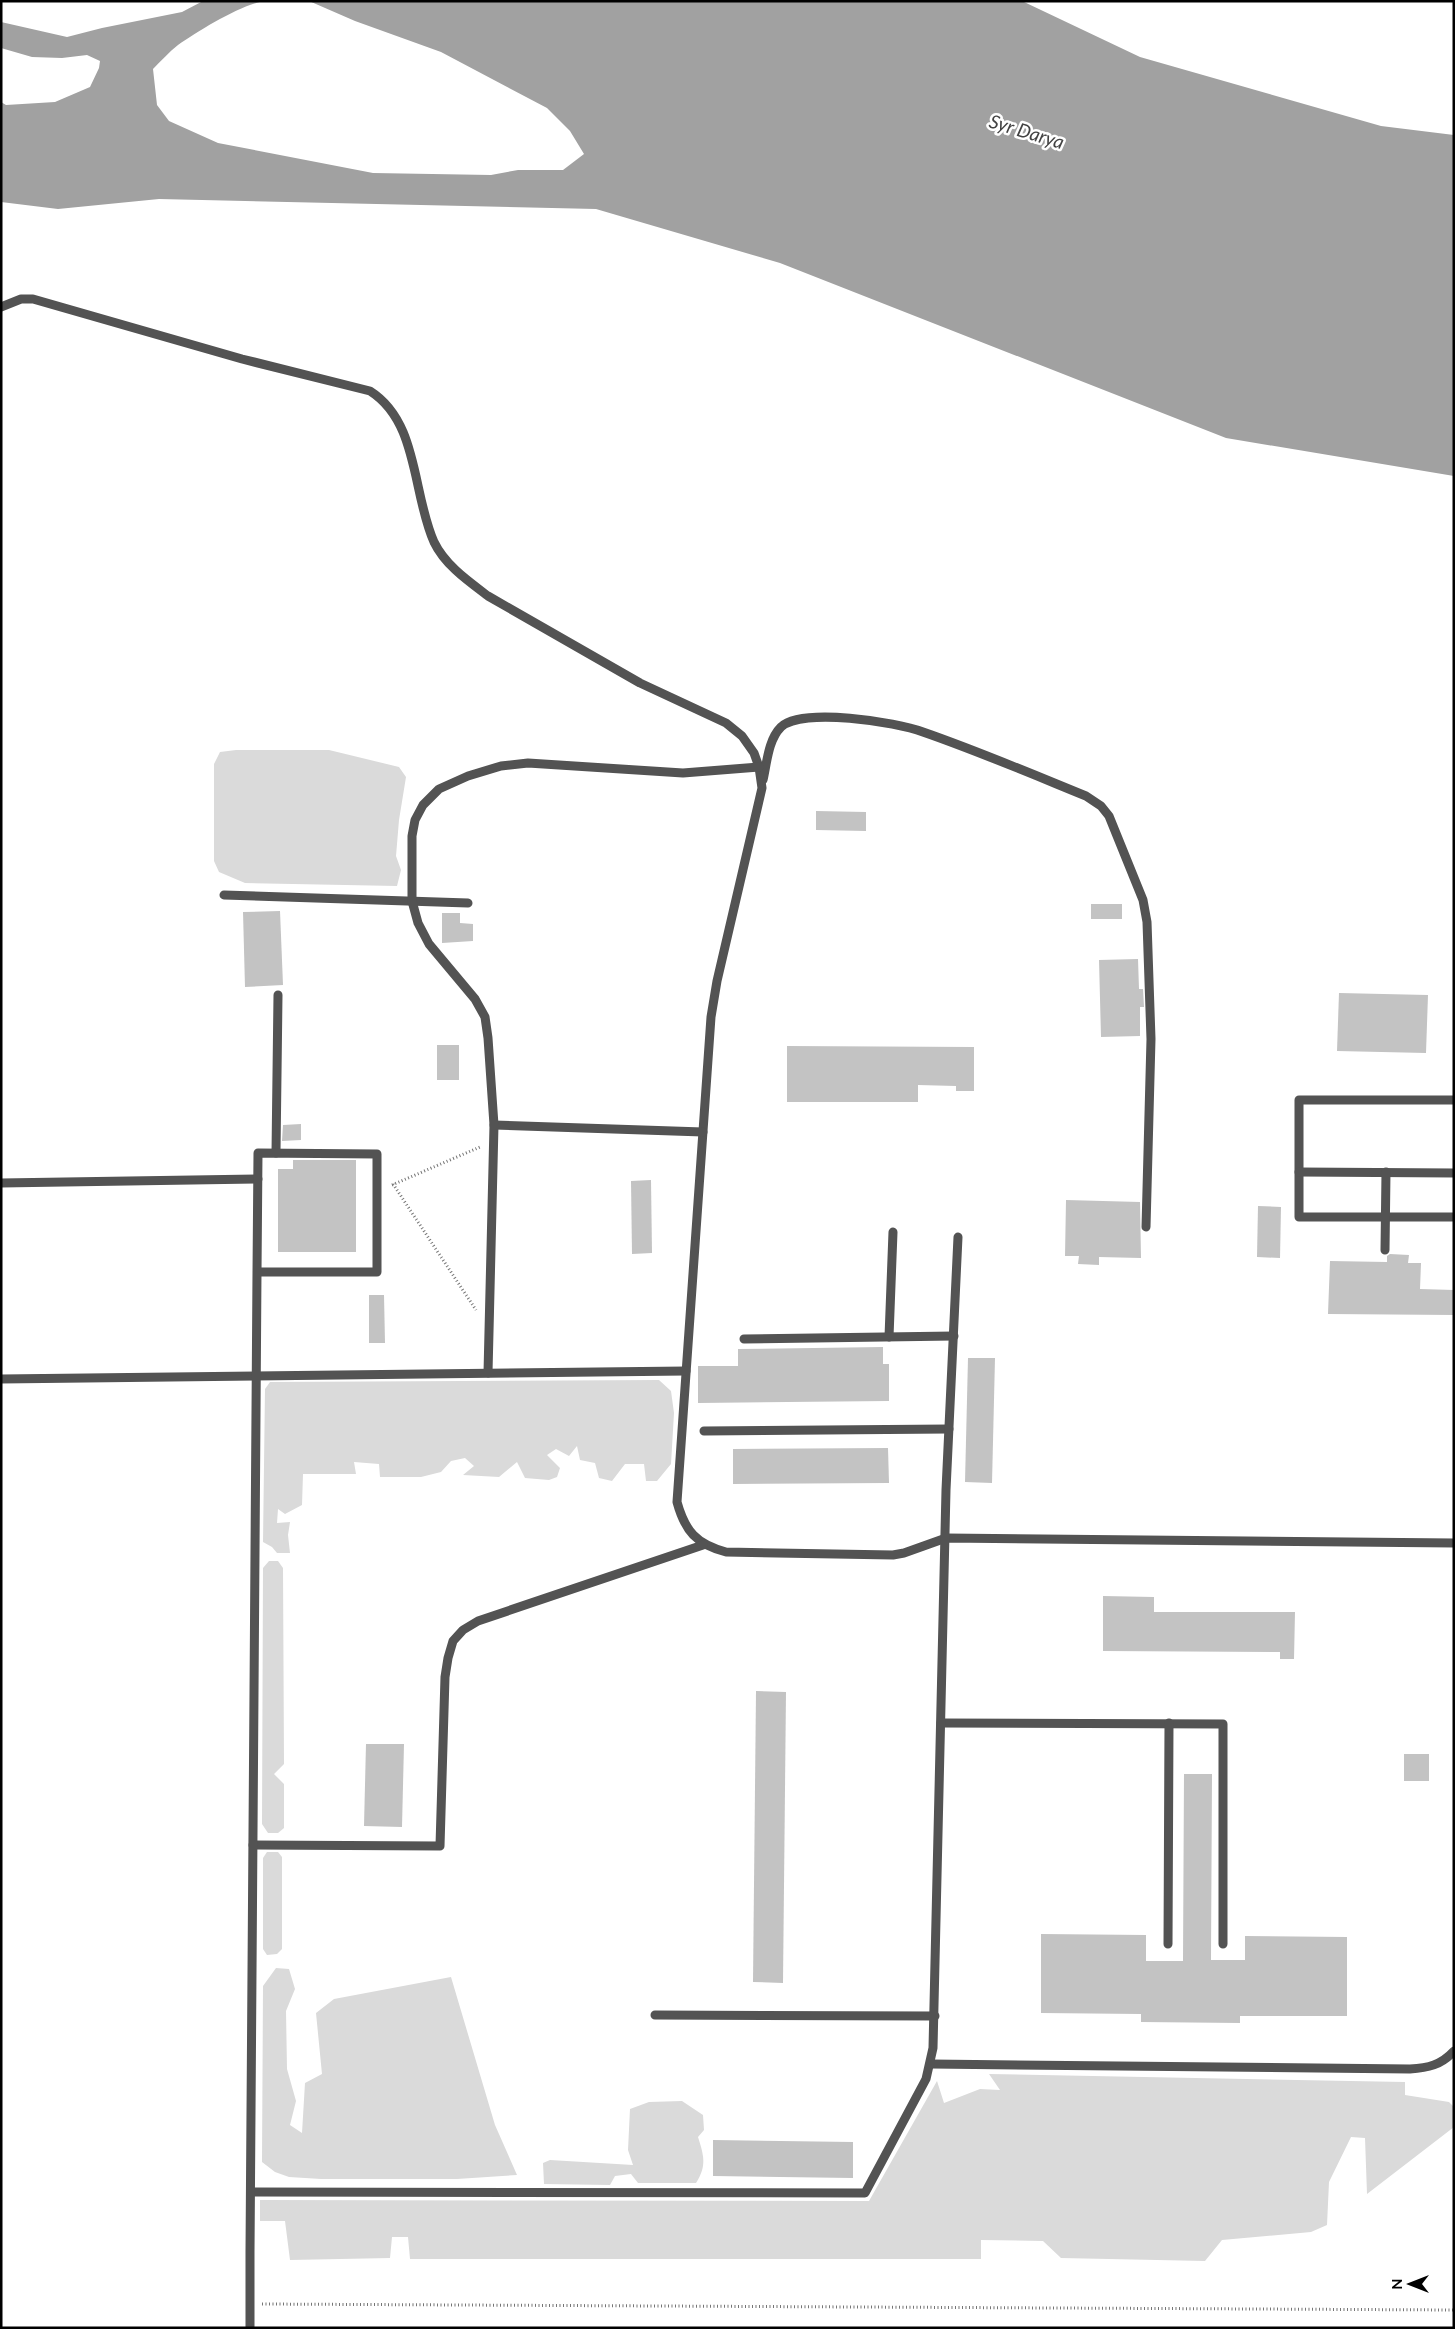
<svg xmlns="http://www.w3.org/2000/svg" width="1455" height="2329" font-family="Lato,sans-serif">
<rect width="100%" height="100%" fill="#fff"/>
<g fill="#dadada">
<path d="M236 750H329L399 767 406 777 399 820 396 856 401 870 397 886 245 883 219 872 214 861V764L220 752Z"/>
<path d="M659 1380 671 1391 674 1413 671 1464 657 1481H646L644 1464H625L612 1481 599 1478 595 1463 580 1460 577 1446 569 1456 556 1449 547 1455 560 1468 557 1477 549 1480 525 1478 517 1462 499 1477 463 1475 474 1466 465 1458 451 1461 441 1472 421 1477H380L379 1464 354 1462 356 1474H303L302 1505 285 1514 278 1509 277 1523 290 1522 288 1535 290 1553H277L272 1547 263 1542 265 1389 270 1382Z"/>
<path d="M269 1561H278L283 1568 284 1764 274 1774 284 1784V1828L278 1833H268L262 1824 263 1568Z"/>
<path d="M267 1852H278L282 1857V1949L277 1954 267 1955 263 1949V1858Z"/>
<path d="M276 1968 289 1969 295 1989 286 2011 287 2069 296 2101 290 2125 302 2133 305 2083 322 2074 316 2013 334 1999 451 1977 495 2125 517 2175 457 2179H321L289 2177 275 2172 262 2162 263 1986Z"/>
<path d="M989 2074 1405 2082V2095L1449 2102 1454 2107V2127L1367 2194 1365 2138 1351 2137 1329 2182 1327 2225 1311 2232 1222 2240 1205 2261 1061 2258 1043 2241 981 2240V2259H410L408 2237H392L390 2258 290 2260 285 2221H260V2200L869 2201 937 2081 944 2103 980 2089 1000 2090Z"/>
<path d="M682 2101 703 2115 704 2130 698 2137C704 2156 707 2166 696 2183H638L631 2174 615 2176 610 2185 544 2184 543 2163 550 2160 633 2165 628 2150 630 2109 649 2102Z"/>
</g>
<path fill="#a1a1a1" d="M203 1H265C242 4 198 31 178 45 169 52 161 61 153 69L157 105 169 121 218 143 373 173 491 175 518 170H563L584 154 570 131 547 108 441 52 355 21 309 1H1022L1140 57 1381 126 1454 135V476L1226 438 780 263 596 209 159 199 58 209 1 202V102L6 105 55 102 90 87 99 68 100 61 87 55 62 58 32 57 1 48V22L67 37 102 28 182 12Z"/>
<g fill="#c3c3c3">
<path d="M816 811 866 812V831L816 830Z"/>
<rect x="1091" y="904" width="31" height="15"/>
<path d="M280 911 283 985 245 987 243 912Z"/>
<path d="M442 913H460V923L473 924V941L442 943Z"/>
<path d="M1138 959 1139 989H1143L1144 1007H1140V1036L1101 1037 1099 960Z"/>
<path d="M1339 993 1428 995 1426 1053 1337 1051Z"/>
<rect x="437" y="1045" width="22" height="35"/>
<path d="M787 1046 974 1047V1091H956V1086L918 1085V1102H787Z"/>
<path d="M301 1124V1140L282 1141 283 1125Z"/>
<path d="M293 1160H356V1252H278V1169H293Z"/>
<path d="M651 1180 652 1253 632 1254 631 1181Z"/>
<path d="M1066 1200 1140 1202 1141 1258 1099 1257V1265L1078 1264 1079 1256H1065Z"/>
<path d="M1258 1206 1281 1207 1280 1258 1257 1257Z"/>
<path d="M1390 1254 1409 1255 1408 1263H1421L1420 1289 1454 1290V1315L1328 1314 1330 1261 1387 1262V1256Z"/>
<path d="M369 1295H384L385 1343H369Z"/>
<path d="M883 1347V1364H889V1401L698 1403V1366H738V1349Z"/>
<path d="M968 1358H995L992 1483 965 1482Z"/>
<path d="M888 1448 889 1483 733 1484V1449Z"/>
<path d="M1103 1596 1154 1597V1612H1295L1294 1659H1280V1652L1103 1651Z"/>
<path d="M756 1691 786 1692 783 1983 753 1982Z"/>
<path d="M366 1744H404L402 1827 364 1826Z"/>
<rect x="1404" y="1754" width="25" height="27"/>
<path d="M1184 1774H1212L1211 1960H1245V1936L1347 1937V2016H1240V2023L1141 2022V2014L1041 2013V1934L1146 1935V1961H1183Z"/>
<path d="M713 2140 853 2142V2178L713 2176Z"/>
</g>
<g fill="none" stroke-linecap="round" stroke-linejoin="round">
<g stroke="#757575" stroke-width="3" stroke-dasharray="1 2.5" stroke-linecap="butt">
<path d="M393 1184 476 1310"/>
<path d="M392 1185 480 1147"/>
<path d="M262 2304 1454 2310"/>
</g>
<g stroke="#535353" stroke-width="9">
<path d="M1 307 21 299H33L242 359 370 391C419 422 412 493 434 542 445 565 468 581 488 596L640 683 726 723 742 736 754 753 759 767 762 788 717 981 711 1017 677 1502C685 1531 696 1544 726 1552L893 1555 904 1553 946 1538 1454 1543"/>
<path d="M763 780C767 763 768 740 781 727 802 707 896 722 923 732 978 751 1032 774 1086 796L1101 806 1109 816 1143 900 1147 922 1151 1039 1146 1227"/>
<path d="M224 895 468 903"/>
<path d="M1454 1100H1299V1217H1454"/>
<path d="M494 1125 703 1132"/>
<path d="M276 1153 278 995"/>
<path d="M1299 1172 1454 1173"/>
<path d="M1 1183 258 1179"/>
<path d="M1385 1250 1386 1172"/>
<path d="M889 1337 893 1232"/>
<path d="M744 1339 954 1336"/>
<path d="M488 1373 494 1125 488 1038 485 1017 475 999 429 944 418 923 412 901V836L415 820 423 805 439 789 468 776 501 766 528 763 683 773 759 767"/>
<path d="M1 1379 686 1371"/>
<path d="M704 1431 949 1429"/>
<path d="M941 1723 1223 1724V1944"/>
<path d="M253 1845 440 1846 445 1677 448 1658 453 1641 463 1630 478 1621 703 1545"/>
<path d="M1168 1944 1169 1723"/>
<path d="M655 2015 935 2016"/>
<path d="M931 2064 1410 2069C1428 2068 1441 2065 1454 2051"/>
<path d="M251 2192 865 2193 926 2079 933 2048 946 1490 958 1237"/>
<path d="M250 2328V2252L257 1272 258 1153 377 1154V1272H257"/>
</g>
</g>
<g text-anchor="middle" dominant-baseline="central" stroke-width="5" stroke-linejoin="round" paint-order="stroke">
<g font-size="19" font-style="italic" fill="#424242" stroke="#fff">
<text transform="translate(1027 131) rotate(17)">Syr Darya</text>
</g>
</g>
<rect width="1455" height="2329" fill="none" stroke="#000000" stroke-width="5"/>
<g transform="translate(1410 2284) rotate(270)" stroke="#ffffff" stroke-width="4" paint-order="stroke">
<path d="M0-4L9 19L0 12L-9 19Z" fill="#000000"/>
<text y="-8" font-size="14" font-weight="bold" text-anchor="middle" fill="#000000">N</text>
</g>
</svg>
